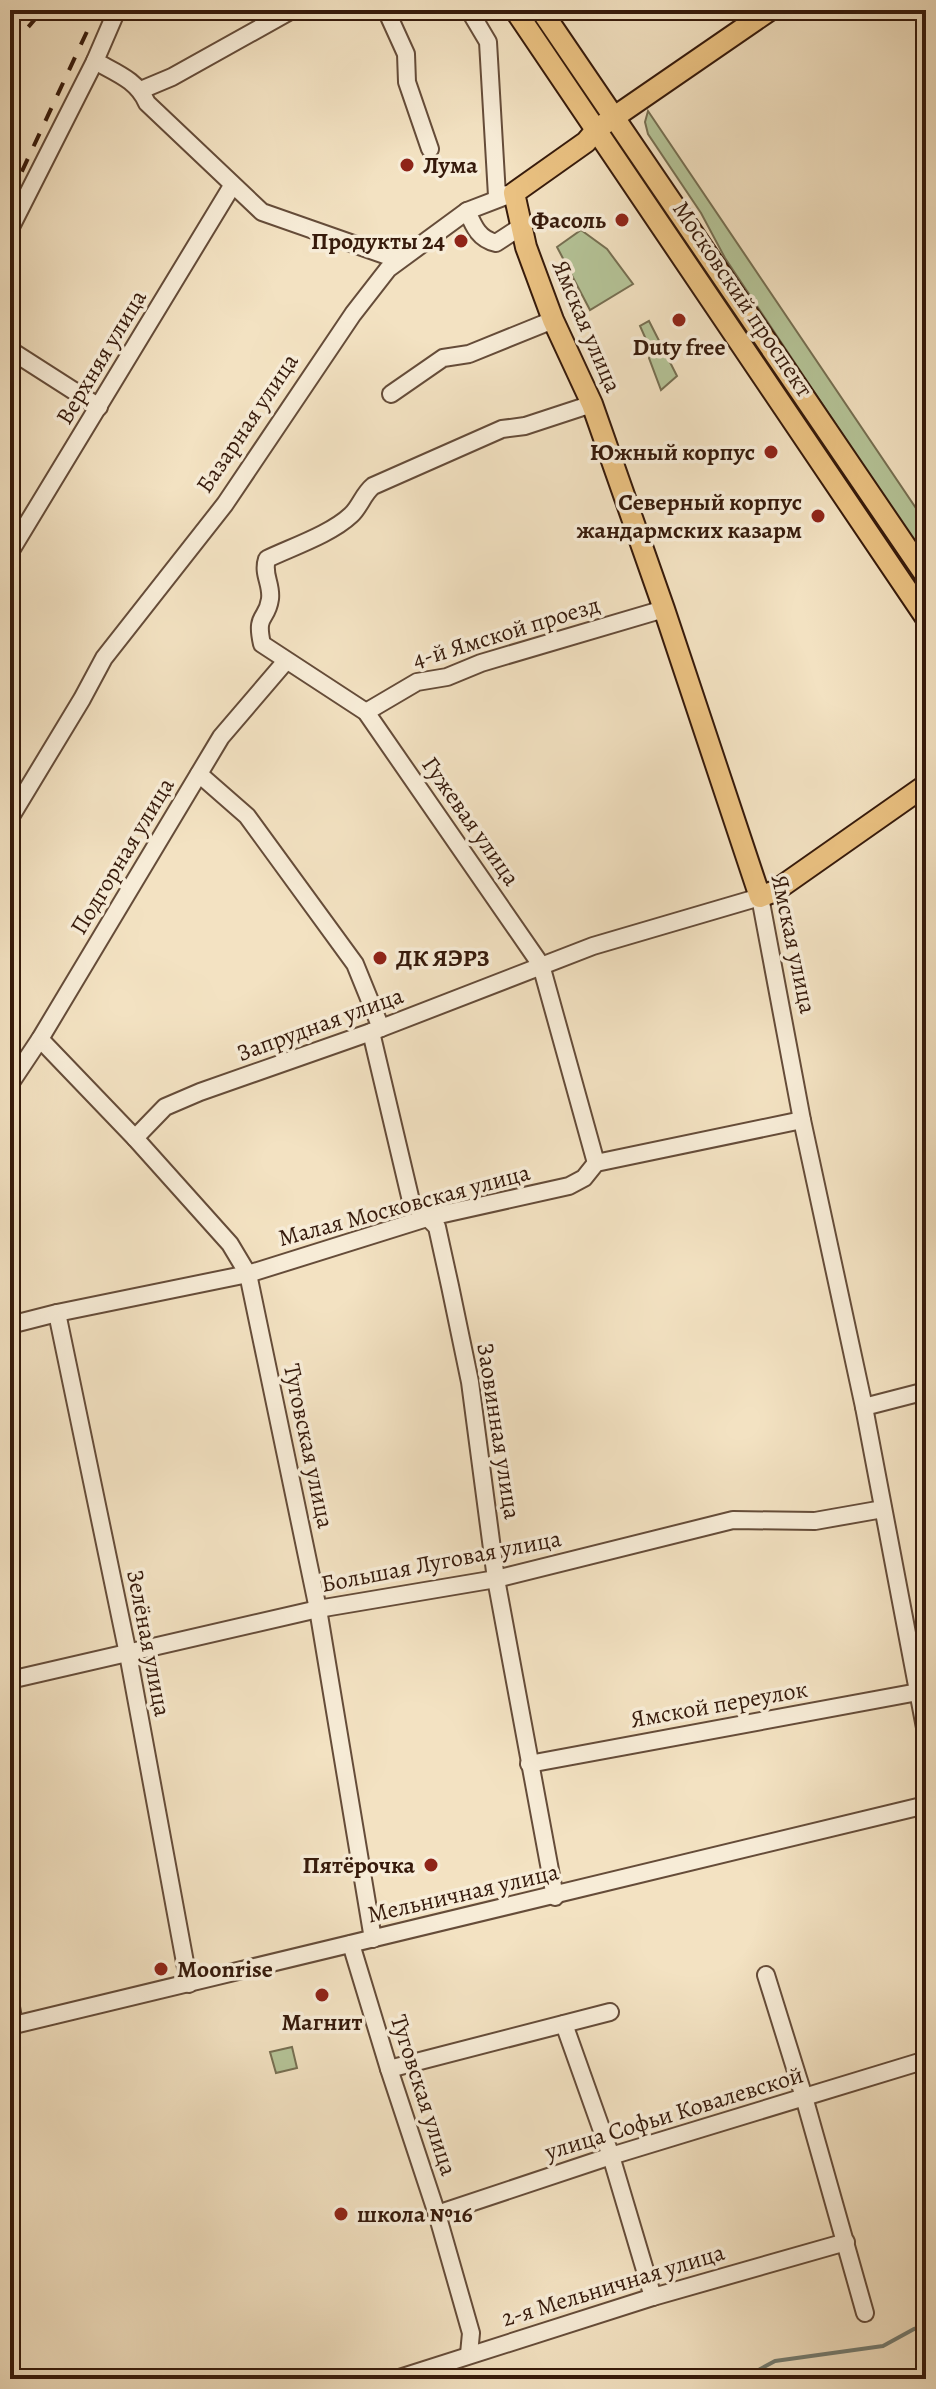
<svg xmlns="http://www.w3.org/2000/svg" width="936" height="2389" font-family="Alegreya,serif">
<rect width="100%" height="100%" fill="#f3e2c2"/>
<filter id="stains"><feTurbulence type="fractalNoise" baseFrequency=".0025" numOctaves="4"/><feColorMatrix values="0 0 0 0 .2 0 0 0 0 .09 0 0 0 0 .02 0 0 0 .5 -.17"/></filter>
<radialGradient id="worn" r=".72"><stop offset=".6" stop-color="#630" stop-opacity="0"/><stop offset="1" stop-color="#630" stop-opacity=".3"/></radialGradient>
<g fill="#b5c498" stroke="#766f52" stroke-width="2">
<path d="M648 111 926 523V560L725 258 701 213 648 134 645 122Z"/>
<path d="M581 230 607 249 633 284 590 310 557 247Z"/>
<path d="M649 321 677 376 661 390 649 358 652 353 640 326Z"/>
<path d="M292 2047 297 2068 276 2073 270 2052Z"/>
</g>
<g fill="none" stroke-linecap="round" stroke-linejoin="round">
<path stroke="#737c72" stroke-width="4" d="M742 2379 775 2361 883 2346 914 2329 926 2326"/>
<defs>
<g id="minor">
<path d="M386 10 406 54 407 82 430 149"/>
<path d="M469 10 488 42 497 196 509 194"/>
<path d="M95 61C116 73 137 80 147 103L262 212 399 260"/>
<path d="M141 90 172 77 292 10"/>
<path d="M467 211C474 227 479 239 496 243L522 226"/>
<path d="M10 229 95 61 117 10"/>
<path d="M10 350 99 407"/>
<path d="M391 394 443 358 469 354 553 320"/>
<path d="M592 404 525 426 502 429 373 486C363 494 360 507 351 515 331 534 292 547 267 559 262 574 272 584 270 599 267 621 255 613 262 644L366 712 541 965 596 1163"/>
<path d="M10 552 232 186"/>
<path d="M366 712 417 682 447 677 481 663 664 609"/>
<path d="M199 774 247 816 355 964 381 1028"/>
<path d="M10 818 82 699 104 658 225 504 353 314 388 269 467 211 514 193"/>
<path d="M371 1032 411 1201 437 1227 450 1286 470 1382 496 1579 555 1897"/>
<path d="M40 1039 135 1138 230 1244 248 1274 318 1609 373 1939"/>
<path d="M10 1084 40 1039 221 737 286 661"/>
<path d="M135 1138 165 1107 200 1092 371 1032 593 946 760 897 802 1120 864 1407 926 1733"/>
<path d="M57 1313 128 1654 189 1984"/>
<path d="M10 1325 57 1313 248 1274 430 1217 569 1186 584 1178 596 1163 802 1120"/>
<path d="M864 1407 926 1391"/>
<path d="M10 1680 318 1609 496 1579 733 1520 815 1521 883 1509"/>
<path d="M529 1764 918 1692"/>
<path d="M351 1944 389 2069 437 2214 471 2333 469 2354"/>
<path d="M766 1975 804 2097 865 2313"/>
<path d="M10 2001 14 2025"/>
<path d="M564 2024 611 2156 653 2297"/>
<path d="M10 2026 926 1805"/>
<path d="M389 2069 610 2012"/>
<path d="M437 2214 611 2156 926 2060"/>
<path d="M396 2379 653 2297 846 2242"/>
</g>
<g id="major">
<path d="M515 10 926 618"/>
<path d="M541 10 926 576"/>
<path d="M770 10 597 129 586 142 514 193 526 247 553 320 592 404 664 609 760 897 775 891 926 785"/>
</g>
</defs>
<use href="#minor" stroke="#654c39" stroke-width="20"/>
<use href="#major" stroke="#361a0b" stroke-width="24"/>
<use href="#minor" stroke="#f7ecd7" stroke-width="16"/>
<use href="#major" stroke="#eac181" stroke-width="20"/>
<g stroke="#361a0b" stroke-width="4" stroke-dasharray="14 14" stroke-linecap="butt">
<path d="M10 13 12 10"/>
<path d="M10 48 43 10"/>
<path d="M10 197 97 10"/>
</g>
</g>
<g fill="#8f2418" stroke="#f7ecd7" stroke-width="3">
<circle cx="407" cy="165" r="8"/>
<circle cx="622" cy="220" r="8"/>
<circle cx="461" cy="241" r="8"/>
<circle cx="679" cy="320" r="8"/>
<circle cx="771" cy="452" r="8"/>
<circle cx="818" cy="516" r="8"/>
<circle cx="380" cy="958" r="8"/>
<circle cx="431" cy="1865" r="8"/>
<circle cx="161" cy="1969" r="8"/>
<circle cx="322" cy="1995" r="8"/>
<circle cx="341" cy="2214" r="8"/>
</g>
<g text-anchor="middle" dominant-baseline="central" stroke-width="7" stroke-linejoin="round" paint-order="stroke">
<g font-size="24" font-weight="bold" fill="#361a0b" stroke="#f7ecd7" text-anchor="end">
<text x="423" y="165" text-anchor="start">Лума</text>
<text x="606" y="220">Фасоль</text>
<text x="445" y="241">Продукты 24</text>
<text x="679" y="347" text-anchor="middle">Duty free</text>
<text x="755" y="452">Южный корпус</text>
<text x="802" y="502">Северный корпус<tspan x="802" dy="28">жандармских казарм</tspan></text>
<text x="396" y="958" text-anchor="start">ДК ЯЭРЗ</text>
<text x="415" y="1865">Пятёрочка</text>
<text x="177" y="1969" text-anchor="start">Moonrise</text>
<text x="322" y="2022" text-anchor="middle">Магнит</text>
<text x="357" y="2214" text-anchor="start">школа №16</text>
</g>
<g font-size="24" fill="#361a0b" stroke="#f7ecd7">
<text transform="translate(743 299) rotate(56)">Московский проспект</text>
<text transform="translate(587 326) rotate(67)">Ямская улица</text>
<text transform="translate(101 357) rotate(-59)">Верхняя улица</text>
<text transform="translate(247 423) rotate(-56)">Базарная улица</text>
<text transform="translate(506 632) rotate(-17)">4-й Ямской проезд</text>
<text transform="translate(471 821) rotate(55)">Гужевая улица</text>
<text transform="translate(122 856) rotate(-59)">Подгорная улица</text>
<text transform="translate(794 944) rotate(78)">Ямская улица</text>
<text transform="translate(320 1024) rotate(-20)">Запрудная улица</text>
<text transform="translate(404 1205) rotate(-15)">Малая Московская улица</text>
<text transform="translate(499 1431) rotate(81)">Заовинная улица</text>
<text transform="translate(309 1446) rotate(78)">Туговская улица</text>
<text transform="translate(441 1561) rotate(-11)">Большая Луговая улица</text>
<text transform="translate(149 1643) rotate(79)">Зелёная улица</text>
<text transform="translate(719 1704) rotate(-10)">Ямской переулок</text>
<text transform="translate(463 1893) rotate(-13)">Мельничная улица</text>
<text transform="translate(424 2095) rotate(72)">Туговская улица</text>
<text transform="translate(674 2113) rotate(-17)">улица Софьи Ковалевской</text>
<text transform="translate(613 2285) rotate(-17)">2-я Мельничная улица</text>
</g>
</g>
<rect width="936" height="2389" fill="none" stroke="#f3e2c2" stroke-width="40"/>
<rect x="12" y="12" width="912" height="2365" fill="none" stroke="#361a0b" stroke-width="4"/>
<rect x="20" y="20" width="896" height="2349" fill="none" stroke="#361a0b" stroke-width="2"/>
<rect width="100%" height="100%" filter="url(#stains)"/>
<rect width="100%" height="100%" fill="url(#worn)"/>
</svg>
